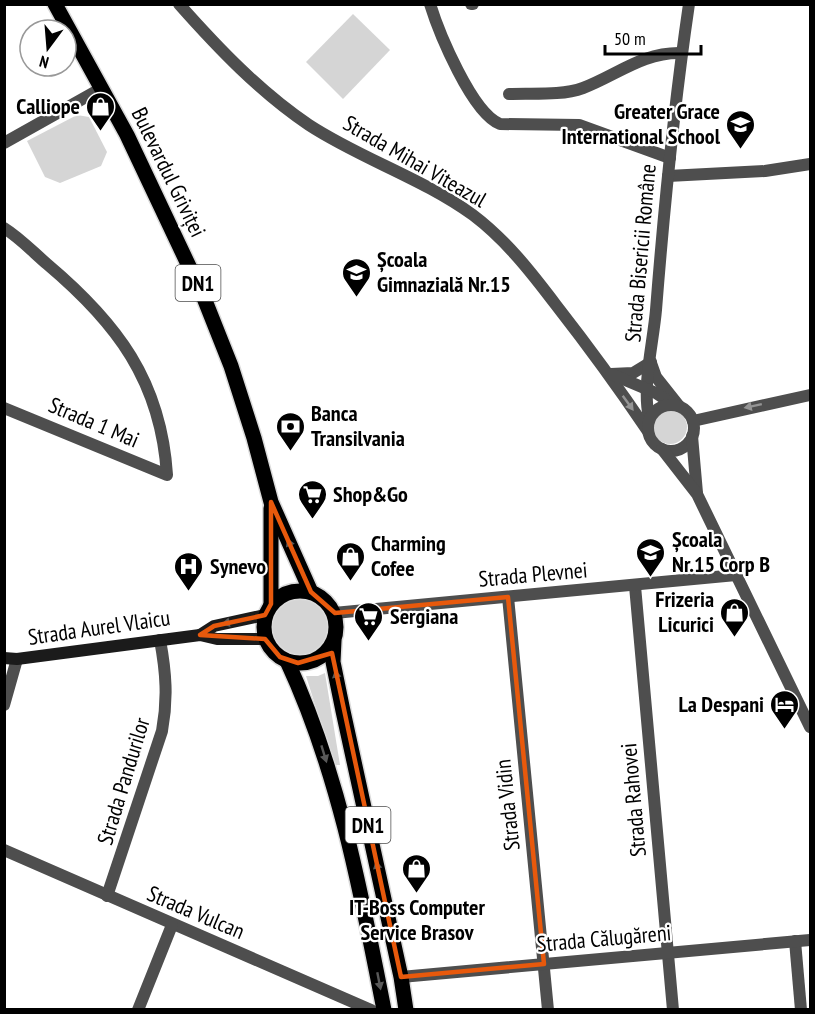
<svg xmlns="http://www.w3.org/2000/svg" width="815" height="1014" font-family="'PT Sans Narrow',sans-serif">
<rect width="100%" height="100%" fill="#fff"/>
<g fill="#d5d5d5">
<path d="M353 14 390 50 343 99 306 62Z"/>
<path d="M77 115 89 117 107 152 101 166 60 183 45 177 27 141Z"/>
<circle cx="670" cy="427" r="17"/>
<circle cx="300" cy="627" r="28"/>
<path d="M325 673 340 765H334L306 676H318Z"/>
</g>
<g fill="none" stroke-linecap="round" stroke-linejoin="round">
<defs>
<g id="primary">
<path d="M55 4 127 135 204 298 231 366 254 438 271 502 311 592"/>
<path d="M271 508V604"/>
<circle cx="300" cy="627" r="36"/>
<path d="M334 641 333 662 343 711 401 977 406 1010"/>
<path d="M287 661C338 770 361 892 384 1010"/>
</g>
</defs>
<use href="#primary" stroke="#dbdbdb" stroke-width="18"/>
<g stroke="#4e4e4e" stroke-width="12">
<path d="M430 4C439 33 472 113 500 124L579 125 670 158"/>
<path d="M471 4H473"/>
<path d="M509 94C532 93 561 96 583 88 617 75 643 52 681 53"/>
<path d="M4 143 102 88"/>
<path d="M668 176 765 171 810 164"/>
<path d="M4 228C20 238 33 252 47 264 117 323 161 381 167 475L4 408"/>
<path d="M651 363 656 377 679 406"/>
<path d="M611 374 633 373 651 362"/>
<path d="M649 418C642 385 653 344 656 310 664 208 674 106 689 4"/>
<path d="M693 421 810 395"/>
<path d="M635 586 673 1010"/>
<path d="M508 597 548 1010"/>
<path d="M4 705 17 659"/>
<path d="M4 850 371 1010"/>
<path d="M107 896 162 731C168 699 166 672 160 640"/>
<path d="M795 941 801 1010"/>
<path d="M401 977 810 940"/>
<path d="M138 1010 172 925"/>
</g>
<g stroke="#4e4e4e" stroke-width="12">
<path d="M179 4C218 48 260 92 309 125 361 159 422 178 473 215 506 240 531 272 556 305 588 346 618 387 647 430"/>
<path d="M611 374 656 393 674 405"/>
<circle cx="671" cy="428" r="23"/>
<path d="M692 436 697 493"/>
<path d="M662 449 697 494 810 727"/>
<path d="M334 613 736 575"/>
</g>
<g stroke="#1b1b1b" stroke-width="12">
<path d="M200 635 214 626 265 615"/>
<path d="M4 658 17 659 200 635 217 639H265"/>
</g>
<use href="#primary" stroke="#000" stroke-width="15"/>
</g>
<defs><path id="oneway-solid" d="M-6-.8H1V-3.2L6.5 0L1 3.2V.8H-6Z" transform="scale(1.5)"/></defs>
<g fill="#959595">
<use href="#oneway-solid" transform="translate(628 403) rotate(54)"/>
<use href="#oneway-solid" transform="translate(753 406) rotate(168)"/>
</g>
<g fill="#595959">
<use href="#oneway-solid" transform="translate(291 547) rotate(-114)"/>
<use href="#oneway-solid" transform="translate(337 679) rotate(-101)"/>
<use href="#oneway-solid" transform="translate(324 754) rotate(73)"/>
<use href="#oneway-solid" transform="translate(378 870) rotate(-103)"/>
<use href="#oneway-solid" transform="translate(379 981) rotate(79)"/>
</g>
<use fill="#5f5f5f" href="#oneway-solid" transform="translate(231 622) rotate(168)"/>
<path fill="none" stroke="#e8590c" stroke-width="4.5" stroke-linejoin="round" d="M271 502 311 592 335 613 508 597 544 964 401 977 332 653 298 663 280 657 265 639 200 635 214 626 265 615 271 604Z"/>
<defs>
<symbol id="shop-pin" viewBox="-11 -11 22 30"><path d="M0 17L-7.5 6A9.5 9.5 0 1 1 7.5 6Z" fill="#000" stroke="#fff"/><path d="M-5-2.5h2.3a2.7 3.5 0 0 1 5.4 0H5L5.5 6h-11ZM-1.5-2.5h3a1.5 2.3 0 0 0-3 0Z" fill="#fff"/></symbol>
<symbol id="school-pin" viewBox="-11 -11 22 30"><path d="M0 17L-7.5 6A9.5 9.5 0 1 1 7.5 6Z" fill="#000" stroke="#fff"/><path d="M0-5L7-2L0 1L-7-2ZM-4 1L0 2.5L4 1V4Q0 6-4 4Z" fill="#fff"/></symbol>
<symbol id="bank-pin" viewBox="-11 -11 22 30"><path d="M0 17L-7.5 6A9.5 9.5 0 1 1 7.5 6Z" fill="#000" stroke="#fff"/><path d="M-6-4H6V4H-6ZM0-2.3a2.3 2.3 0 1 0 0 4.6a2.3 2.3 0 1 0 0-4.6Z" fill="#fff"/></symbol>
<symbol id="supermarket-pin" viewBox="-11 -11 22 30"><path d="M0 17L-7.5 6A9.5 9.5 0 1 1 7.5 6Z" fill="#000" stroke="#fff"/><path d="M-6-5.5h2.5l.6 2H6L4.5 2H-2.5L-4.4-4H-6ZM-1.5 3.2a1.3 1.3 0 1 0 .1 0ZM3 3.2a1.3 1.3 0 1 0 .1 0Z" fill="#fff"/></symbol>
<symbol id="hospital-pin" viewBox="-11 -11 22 30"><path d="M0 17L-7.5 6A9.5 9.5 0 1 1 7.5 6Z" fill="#000" stroke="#fff"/><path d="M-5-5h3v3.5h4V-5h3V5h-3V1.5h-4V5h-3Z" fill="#fff"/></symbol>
<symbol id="hotel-pin" viewBox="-11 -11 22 30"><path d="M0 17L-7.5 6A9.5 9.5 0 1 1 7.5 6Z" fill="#000" stroke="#fff"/><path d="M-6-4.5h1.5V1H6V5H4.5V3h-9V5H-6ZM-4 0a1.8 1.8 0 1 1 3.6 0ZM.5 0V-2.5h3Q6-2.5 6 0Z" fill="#fff"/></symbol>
</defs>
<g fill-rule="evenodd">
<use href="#shop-pin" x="84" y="90" width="33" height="45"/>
<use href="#school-pin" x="724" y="108" width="33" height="45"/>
<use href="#school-pin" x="340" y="256" width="33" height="45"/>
<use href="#bank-pin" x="274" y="410" width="33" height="45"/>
<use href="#supermarket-pin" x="296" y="478" width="33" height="45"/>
<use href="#school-pin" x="634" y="536" width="33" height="45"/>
<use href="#shop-pin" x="334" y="540" width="33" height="45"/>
<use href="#hospital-pin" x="172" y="550" width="33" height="45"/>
<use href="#shop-pin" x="718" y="596" width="33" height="45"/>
<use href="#supermarket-pin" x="352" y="600" width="33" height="45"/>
<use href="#hotel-pin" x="768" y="688" width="33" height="45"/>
<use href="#shop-pin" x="400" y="852" width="33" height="45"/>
</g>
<g text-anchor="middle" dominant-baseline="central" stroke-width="4.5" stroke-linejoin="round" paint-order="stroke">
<g fill="#fff" stroke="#4c4c4c" stroke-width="1.5">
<rect x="175.5" y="265" width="45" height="36" rx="4.5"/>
<rect x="345.5" y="807" width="45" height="36" rx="4.5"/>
</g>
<g font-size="21" font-weight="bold" fill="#000">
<text x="198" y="283">DN1</text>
<text x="368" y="825">DN1</text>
</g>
<g font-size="22" font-weight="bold" fill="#000" stroke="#fff" text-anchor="start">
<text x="80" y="106" text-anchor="end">Calliope</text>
<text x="720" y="111" text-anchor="end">Greater Grace<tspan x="720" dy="25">International School</tspan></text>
<text x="377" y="259">Școala<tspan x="377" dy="25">Gimnazială Nr.15</tspan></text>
<text x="311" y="413">Banca<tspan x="311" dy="25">Transilvania</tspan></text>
<text x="333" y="494">Shop&amp;Go</text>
<text x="672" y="539">Școala<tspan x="672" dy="25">Nr.15 Corp B</tspan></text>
<text x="371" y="543">Charming<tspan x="371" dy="25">Cofee</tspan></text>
<text x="210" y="566">Synevo</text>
<text x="714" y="599" text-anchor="end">Frizeria<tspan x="714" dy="25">Licurici</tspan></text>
<text x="390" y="616">Sergiana</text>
<text x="764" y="704" text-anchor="end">La Despani</text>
<text x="417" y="907" text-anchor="middle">IT-Boss Computer<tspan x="417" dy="25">Service Brasov</tspan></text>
</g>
<g font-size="22" fill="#000" stroke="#fff">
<text transform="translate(415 161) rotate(30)">Strada Mihai Viteazul</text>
<text transform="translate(169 172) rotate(64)">Bulevardul Griviței</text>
<text transform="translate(640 253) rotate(-85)">Strada Bisericii Române</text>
<text transform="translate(94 422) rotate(23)">Strada 1 Mai</text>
<text transform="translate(533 574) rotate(-5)">Strada Plevnei</text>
<text transform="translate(99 627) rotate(-8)">Strada Aurel Vlaicu</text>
<text transform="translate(123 781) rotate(-73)">Strada Pandurilor</text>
<text transform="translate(633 800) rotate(-95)">Strada Rahovei</text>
<text transform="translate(507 805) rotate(-96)">Strada Vidin</text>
<text transform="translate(196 912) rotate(23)">Strada Vulcan</text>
<text transform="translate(604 938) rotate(-5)">Strada Călugăreni</text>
</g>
</g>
<rect width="815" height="1014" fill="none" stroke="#000000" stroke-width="12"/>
<g transform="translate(48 48) rotate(196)"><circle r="28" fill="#ffffff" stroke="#999999" stroke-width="1.5"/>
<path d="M0-4.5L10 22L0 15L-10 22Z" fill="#000000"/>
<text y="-9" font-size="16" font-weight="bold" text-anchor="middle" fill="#000000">N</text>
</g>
<path d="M605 45v9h96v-9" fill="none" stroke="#000000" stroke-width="3"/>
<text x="614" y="45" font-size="18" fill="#000000" stroke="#ffffff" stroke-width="4.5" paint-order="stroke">50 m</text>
</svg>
